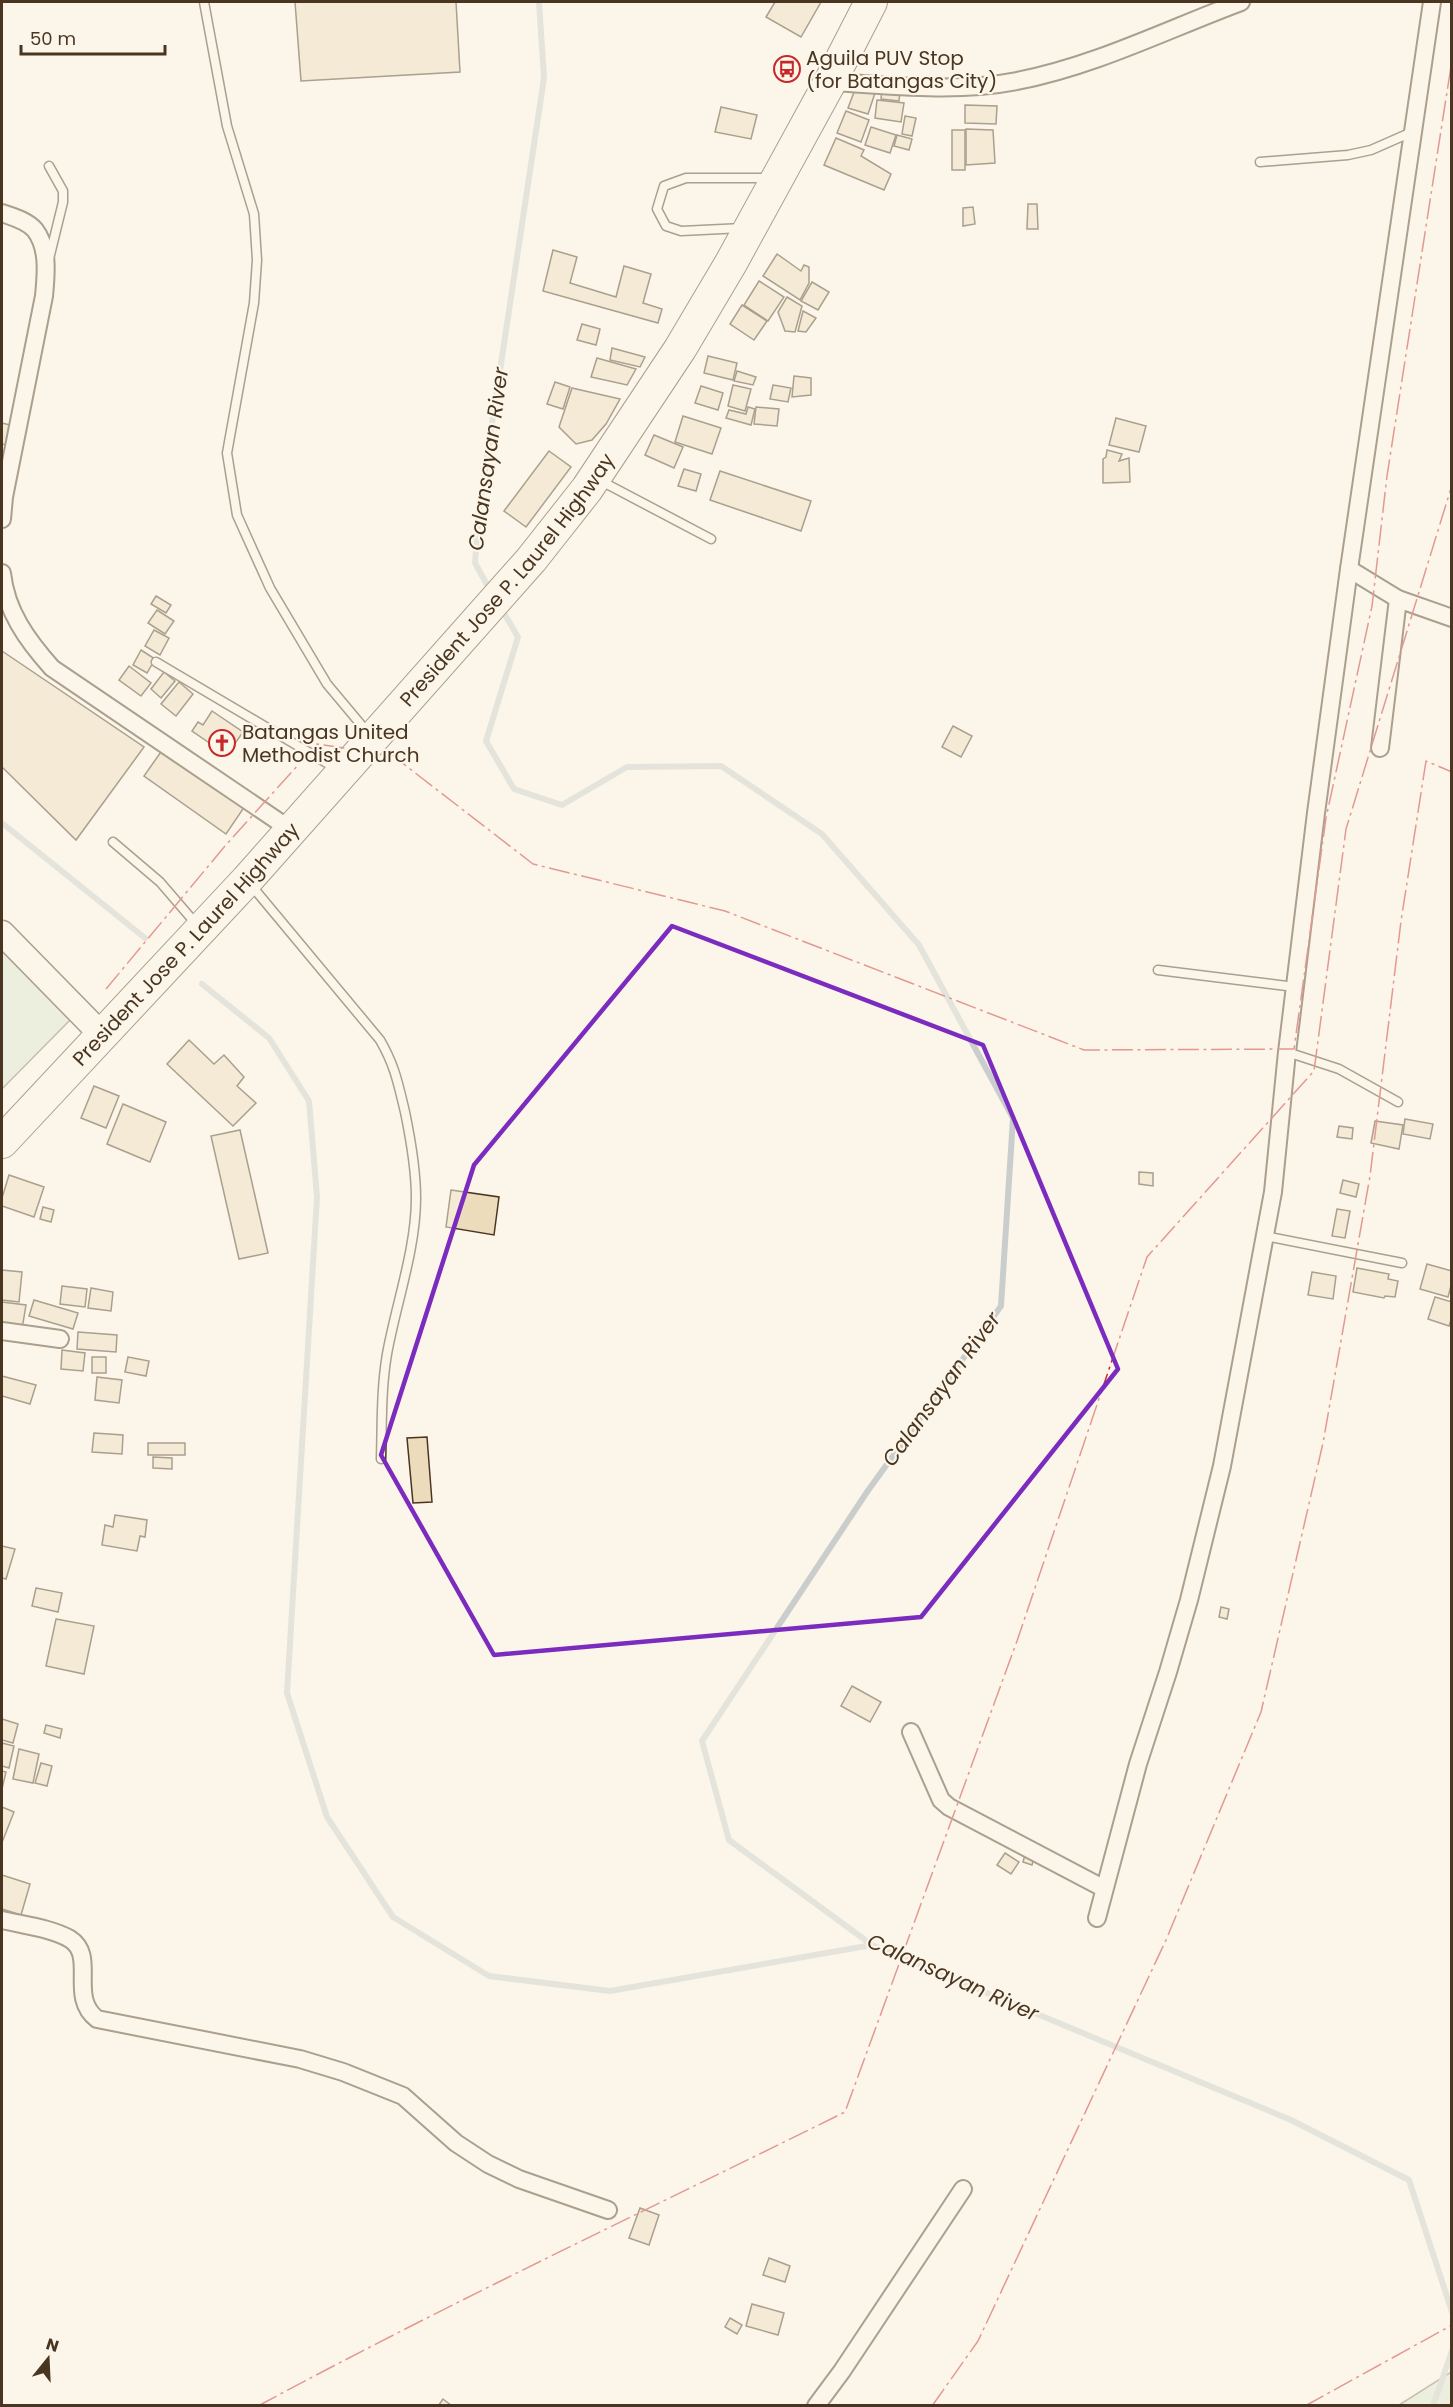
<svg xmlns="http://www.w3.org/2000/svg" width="1453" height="2407" font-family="Poppins,sans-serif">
<rect width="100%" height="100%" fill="#fbf6e9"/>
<g fill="#dce7d0" stroke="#887966" stroke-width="1.5">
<path d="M2 947 74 1016 2 1089Z"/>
<path d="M1451 2372V2405H1399Z"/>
</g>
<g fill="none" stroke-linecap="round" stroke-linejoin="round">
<g stroke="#c9cecd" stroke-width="6">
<path d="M491 592 475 563 479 510 544 78 539 2"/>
<path d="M501 608 518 637 486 741 514 789 562 805 627 767 721 766 822 834 919 945 1013 1118 1001 1306 867 1492 702 1741 729 1840 872 1945 1291 2120 1409 2180 1452 2312"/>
<path d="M2 823 145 938"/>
<path d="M202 984 269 1038 309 1101 317 1197 287 1693 327 1817 393 1917 489 1976 610 1991 872 1945"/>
<path d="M1433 2406 1452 2351"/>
</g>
</g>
<g fill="#ecdcbc" stroke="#4a3520" stroke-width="1.5">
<path d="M295 2H456L460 72 301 81Z"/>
<path d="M775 2H821L801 37 766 17Z"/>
<path d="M856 87 875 93 868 114 848 108Z"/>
<path d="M882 89 900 91 899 101 881 99Z"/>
<path d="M877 100 904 103 901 122 875 118Z"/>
<path d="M965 105 997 106 996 124 965 123Z"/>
<path d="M721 107 757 115 751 139 715 132Z"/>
<path d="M846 111 869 120 861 142 837 133Z"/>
<path d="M905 116 916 118 912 136 902 134Z"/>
<path d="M871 127 896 135 890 153 865 145Z"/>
<path d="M966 129 993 130 995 163 966 165Z"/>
<rect x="952" y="130" width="13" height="40"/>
<path d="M897 135 912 139 909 150 894 146Z"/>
<path d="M836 138 864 150 861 156 891 174 884 190 824 165Z"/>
<path d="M1028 204H1037L1038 229H1027Z"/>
<path d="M973 207 975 224 963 226V208Z"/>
<path d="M553 250 577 257 570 283 616 297 624 266 651 274 643 303 662 309 658 323 543 291Z"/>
<path d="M777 254 801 271 804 265 809 267V283L800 300 763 276Z"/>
<path d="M759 281 784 297 768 321 744 305Z"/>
<path d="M812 282 829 292 818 310 801 301Z"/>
<path d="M787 297 802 306 795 332 785 331 778 312Z"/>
<path d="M742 305 767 321 754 340 730 324Z"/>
<path d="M803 311 816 318 806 332 798 331Z"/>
<path d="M582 324 600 329 596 345 577 340Z"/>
<path d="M612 348 645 357 640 367 610 360Z"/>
<path d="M708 356 737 363 733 380 704 373Z"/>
<path d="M597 358 636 369 627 385 591 377Z"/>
<path d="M737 371 756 377 753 385 734 381Z"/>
<path d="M794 376 811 378V395L792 397Z"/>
<path d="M555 382 570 387 563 409 547 404Z"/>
<path d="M733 385 751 389 745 411 728 406Z"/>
<path d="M773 385 791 388 788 402 770 399Z"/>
<path d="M701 386 723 393 718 410 695 403Z"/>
<path d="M572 388 620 399 606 424 592 440 576 444 559 427Z"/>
<path d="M748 407 755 409 751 425 726 418 729 410 746 414Z"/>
<path d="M756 407 779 409 777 426 754 424Z"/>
<path d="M683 416 721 428 712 454 675 442Z"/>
<path d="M1116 418 1146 426 1139 452 1109 445Z"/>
<path d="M2 423 14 426 10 446 2 444Z"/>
<path d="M654 435 683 447 674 468 645 455Z"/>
<path d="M1107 450 1122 454 1119 461 1129 458 1130 482 1103 483V459L1106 457Z"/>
<path d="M549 451 571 467 526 527 504 511Z"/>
<path d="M684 469 701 474 696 491 678 486Z"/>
<path d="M720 471 811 501 801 531 710 500Z"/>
<path d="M156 596 171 605 166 613 151 604Z"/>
<path d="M157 610 174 621 165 634 148 623Z"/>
<path d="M154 630 169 638 160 655 145 646Z"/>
<path d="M141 650 155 659 147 673 133 665Z"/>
<path d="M2 651 144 747 76 840 2 767Z"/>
<path d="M129 666 151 683 141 696 119 680Z"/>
<path d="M164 672 175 681 161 698 151 689Z"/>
<path d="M179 682 193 694 176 716 161 704Z"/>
<path d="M212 711 243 732 227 755 192 731 198 722 203 725Z"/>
<path d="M953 726 972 736 961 757 942 747Z"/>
<path d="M163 749 245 806 226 834 144 776Z"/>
<path d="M189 1040 214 1064 224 1055 244 1077 237 1086 256 1103 233 1126 167 1064Z"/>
<path d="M94 1086 119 1096 106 1128 81 1118Z"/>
<path d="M123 1104 166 1122 150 1162 107 1144Z"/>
<path d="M1405 1119 1433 1124 1430 1139 1403 1134Z"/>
<path d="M1375 1121 1403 1125 1399 1149 1371 1143Z"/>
<path d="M1339 1126 1353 1128 1352 1139 1337 1137Z"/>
<path d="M240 1130 268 1253 239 1259 211 1136Z"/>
<path d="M1139 1172 1153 1173V1186L1139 1184Z"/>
<path d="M9 1175 44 1187 34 1217 2 1206V1198Z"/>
<path d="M1343 1180 1359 1184 1356 1197 1340 1193Z"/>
<path d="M451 1190 499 1197 494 1235 446 1227Z"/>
<path d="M43 1207 54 1210 51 1222 40 1219Z"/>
<path d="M1337 1209 1350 1211 1345 1238 1332 1236Z"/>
<path d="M1427 1264 1452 1271V1282L1448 1297 1420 1289Z"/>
<path d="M1357 1268 1389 1274 1388 1279 1398 1281 1395 1297 1385 1296 1384 1298 1353 1292Z"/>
<path d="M2 1270 22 1272 19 1302 2 1300Z"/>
<path d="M1312 1272 1336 1276 1333 1299 1308 1295Z"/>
<path d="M62 1286 87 1289 85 1307 60 1304Z"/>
<path d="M91 1288 113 1292 111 1311 88 1308Z"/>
<path d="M1435 1297 1452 1302V1317L1449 1326 1428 1319Z"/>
<path d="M34 1300 78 1313 73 1329 29 1316Z"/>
<path d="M2 1302 26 1305 22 1329 2 1326Z"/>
<path d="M78 1332 117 1335 116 1352 77 1349Z"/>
<path d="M62 1350 85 1353 83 1371 61 1369Z"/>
<rect x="92" y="1357" width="14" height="16"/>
<path d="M128 1357 149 1361 146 1376 125 1372Z"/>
<path d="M2 1376 36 1385 30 1404 2 1396Z"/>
<path d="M97 1377 122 1380 119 1403 95 1400Z"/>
<path d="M94 1433 123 1435 122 1454 92 1452Z"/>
<path d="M427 1437 432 1502 413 1503 407 1438Z"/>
<rect x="148" y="1443" width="37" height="12"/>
<path d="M153 1457 172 1458V1469L153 1468Z"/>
<path d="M115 1515 147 1520 145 1537 140 1536 137 1551 102 1545 105 1525 113 1527Z"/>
<path d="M2 1546 15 1549 6 1579 2 1578Z"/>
<path d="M36 1588 62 1593 58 1612 32 1606Z"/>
<path d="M1221 1607 1229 1609 1227 1619 1219 1617Z"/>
<path d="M56 1619 94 1626 84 1674 46 1666Z"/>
<path d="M852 1686 881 1702 870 1722 841 1706Z"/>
<path d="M2 1719 18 1724 13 1743 2 1740Z"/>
<path d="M46 1725 62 1729 60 1738 44 1733Z"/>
<path d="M2 1743 14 1746 9 1768 2 1766Z"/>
<path d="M19 1749 39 1754 33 1783 13 1779Z"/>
<path d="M41 1763 52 1766 47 1786 35 1783Z"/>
<path d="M2 1771 6 1772 2 1789Z"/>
<path d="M2 1807 14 1812 3 1840 2 1839Z"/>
<path d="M1026 1851 1035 1854 1032 1865 1023 1862Z"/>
<path d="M1005 1853 1019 1862 1011 1874 997 1865Z"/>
<path d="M2 1875 30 1884 21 1915 2 1909Z"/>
<path d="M640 2208 659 2215 649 2245 629 2238Z"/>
<path d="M769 2258 790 2266 785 2282 763 2275Z"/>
<path d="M752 2304 784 2313 778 2335 746 2326Z"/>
<path d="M730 2318 742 2325 737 2334 725 2327Z"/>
<path d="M443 2399 452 2406H438Z"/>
</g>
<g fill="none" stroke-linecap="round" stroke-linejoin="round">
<defs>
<g id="lane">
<path d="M204 2 227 126 254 214 257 260 254 303 227 453 237 515 270 588 327 684 368 733"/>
<path d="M1260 162 1348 155 1371 150 1412 132"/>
<path d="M49 166 63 191V202L49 259"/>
<path d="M743 228 681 231 666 226 657 209 664 186 686 178H769"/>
<path d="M601 481 711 539"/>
<path d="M156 662 337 769"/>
<path d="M113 842 160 882 197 925"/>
<path d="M251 885 380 1040C395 1066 398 1083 405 1112 411 1141 416 1169 416 1198 416 1249 396 1304 387 1354 381 1389 382 1424 381 1459"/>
<path d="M1158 970 1295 987"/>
<path d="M1287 1052 1339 1069 1398 1102"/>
<path d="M1265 1236 1402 1263"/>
</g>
<g id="street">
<path d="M830 82C892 85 956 93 1017 81 1095 66 1168 29 1241 2"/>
<path d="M2 213C13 217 28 221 35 230 49 248 46 275 44 296L4 497 2 519"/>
<path d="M1349 569 1398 599 1380 748"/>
<path d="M2 573C6 611 27 640 52 668L291 830"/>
<path d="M1398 599 1452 618"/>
<path d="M2 1331 60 1339"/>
<path d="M911 1732 941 1800 949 1807 1103 1888"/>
<path d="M1097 1918 1138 1764 1168 1672 1189 1600 1222 1466 1273 1192 1287 1052 1316 813 1349 569 1432 2"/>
<path d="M2 1920C23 1925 51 1928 70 1939 97 1956 68 1997 97 2019L300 2059 343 2072 403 2096 456 2143 488 2164 519 2179 608 2210"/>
<path d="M816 2406 842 2371 963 2189"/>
</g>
<path id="secondary" d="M2 933 101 1034"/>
<g id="highway">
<path id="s1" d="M2 1142 247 880 531 560 587 489 680 349 731 263 830 82 871 2"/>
</g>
</defs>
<use href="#lane" stroke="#4a3520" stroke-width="11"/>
<use href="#street" stroke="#4a3520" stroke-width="20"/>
<use href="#secondary" stroke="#4a3520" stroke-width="27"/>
<use href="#highway" stroke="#4a3520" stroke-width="34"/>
<use href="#lane" stroke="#fbf6e9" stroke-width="8"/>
<use href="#street" stroke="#fbf6e9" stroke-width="16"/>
<use href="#secondary" stroke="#fbf6e9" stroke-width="24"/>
<use href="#highway" stroke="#fbf6e9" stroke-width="32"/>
<g stroke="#c62828" stroke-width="1.5" stroke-dasharray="21 4.5 3 4.5" stroke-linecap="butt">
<path d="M106 989 225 846 317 744 392 755 533 864 725 911 1084 1050 1294 1049 1326 818 1372 606 1387 476 1452 60"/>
<path d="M258 2406C451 2302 649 2209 845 2112L1017 1641 1147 1257 1314 1071 1346 829 1452 485"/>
<path d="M932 2406 978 2341 1166 1940 1261 1712 1323 1443 1370 1176 1401 921 1426 761 1452 772"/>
<path d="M1305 2406 1452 2325"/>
</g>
</g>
<path d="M0 0H1453V2407H0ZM672 926 983 1045 1118 1369 921 1617 494 1655 381 1455 474 1165Z" fill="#fbf6e9" fill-opacity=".55" fill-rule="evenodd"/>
<path fill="none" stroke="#7b2cbf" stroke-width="4.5" stroke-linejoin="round" d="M672 926 983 1045 1118 1369 921 1617 494 1655 381 1455 474 1165Z"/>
<defs>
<symbol id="bus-ring" viewBox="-11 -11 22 22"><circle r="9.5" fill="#fbf6e9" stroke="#c62828" stroke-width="1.5"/><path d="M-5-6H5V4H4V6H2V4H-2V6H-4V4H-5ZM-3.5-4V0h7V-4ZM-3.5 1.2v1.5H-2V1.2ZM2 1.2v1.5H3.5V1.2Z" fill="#c62828"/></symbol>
<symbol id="church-ring" viewBox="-11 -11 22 22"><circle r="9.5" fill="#fbf6e9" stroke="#c62828" stroke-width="1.5"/><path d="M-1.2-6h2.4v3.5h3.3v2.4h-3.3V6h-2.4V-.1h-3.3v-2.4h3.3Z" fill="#c62828"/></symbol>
</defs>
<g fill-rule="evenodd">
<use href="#bus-ring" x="772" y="54" width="30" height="30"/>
<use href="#church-ring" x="207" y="728" width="30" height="30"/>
</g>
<g text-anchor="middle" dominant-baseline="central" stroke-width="4.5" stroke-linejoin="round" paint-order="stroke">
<g font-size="20" fill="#4a3520" stroke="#fbf6e9" text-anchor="start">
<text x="806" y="58">Aguila PUV Stop<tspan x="806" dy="23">(for Batangas City)</tspan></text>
<text x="242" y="732">Batangas United<tspan x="242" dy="23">Methodist Church</tspan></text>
</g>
<g font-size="20" fill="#4a3520" stroke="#fbf6e9">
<text stroke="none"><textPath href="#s1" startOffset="756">President Jose P. Laurel Highway</textPath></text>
<text stroke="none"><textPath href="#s1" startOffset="270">President Jose P. Laurel Highway</textPath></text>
</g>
<g font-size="21" font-style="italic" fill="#4a3520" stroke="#fbf6e9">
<text transform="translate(488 459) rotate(-82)">Calansayan River</text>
<text transform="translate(941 1389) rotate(-54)">Calansayan River</text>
<text transform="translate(953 1977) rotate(24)">Calansayan River</text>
</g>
</g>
<rect width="1453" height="2407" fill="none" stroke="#4a3520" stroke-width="6"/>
<g transform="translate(48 2359) rotate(18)" stroke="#fbf6e9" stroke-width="4.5" paint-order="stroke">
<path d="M0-4.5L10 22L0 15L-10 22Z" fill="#4a3520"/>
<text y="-9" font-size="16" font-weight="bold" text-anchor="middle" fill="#4a3520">N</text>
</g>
<path d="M21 45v9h144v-9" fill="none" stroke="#4a3520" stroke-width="3"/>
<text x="30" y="45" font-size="18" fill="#4a3520" stroke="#fbf6e9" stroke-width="4.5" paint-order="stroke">50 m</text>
</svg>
